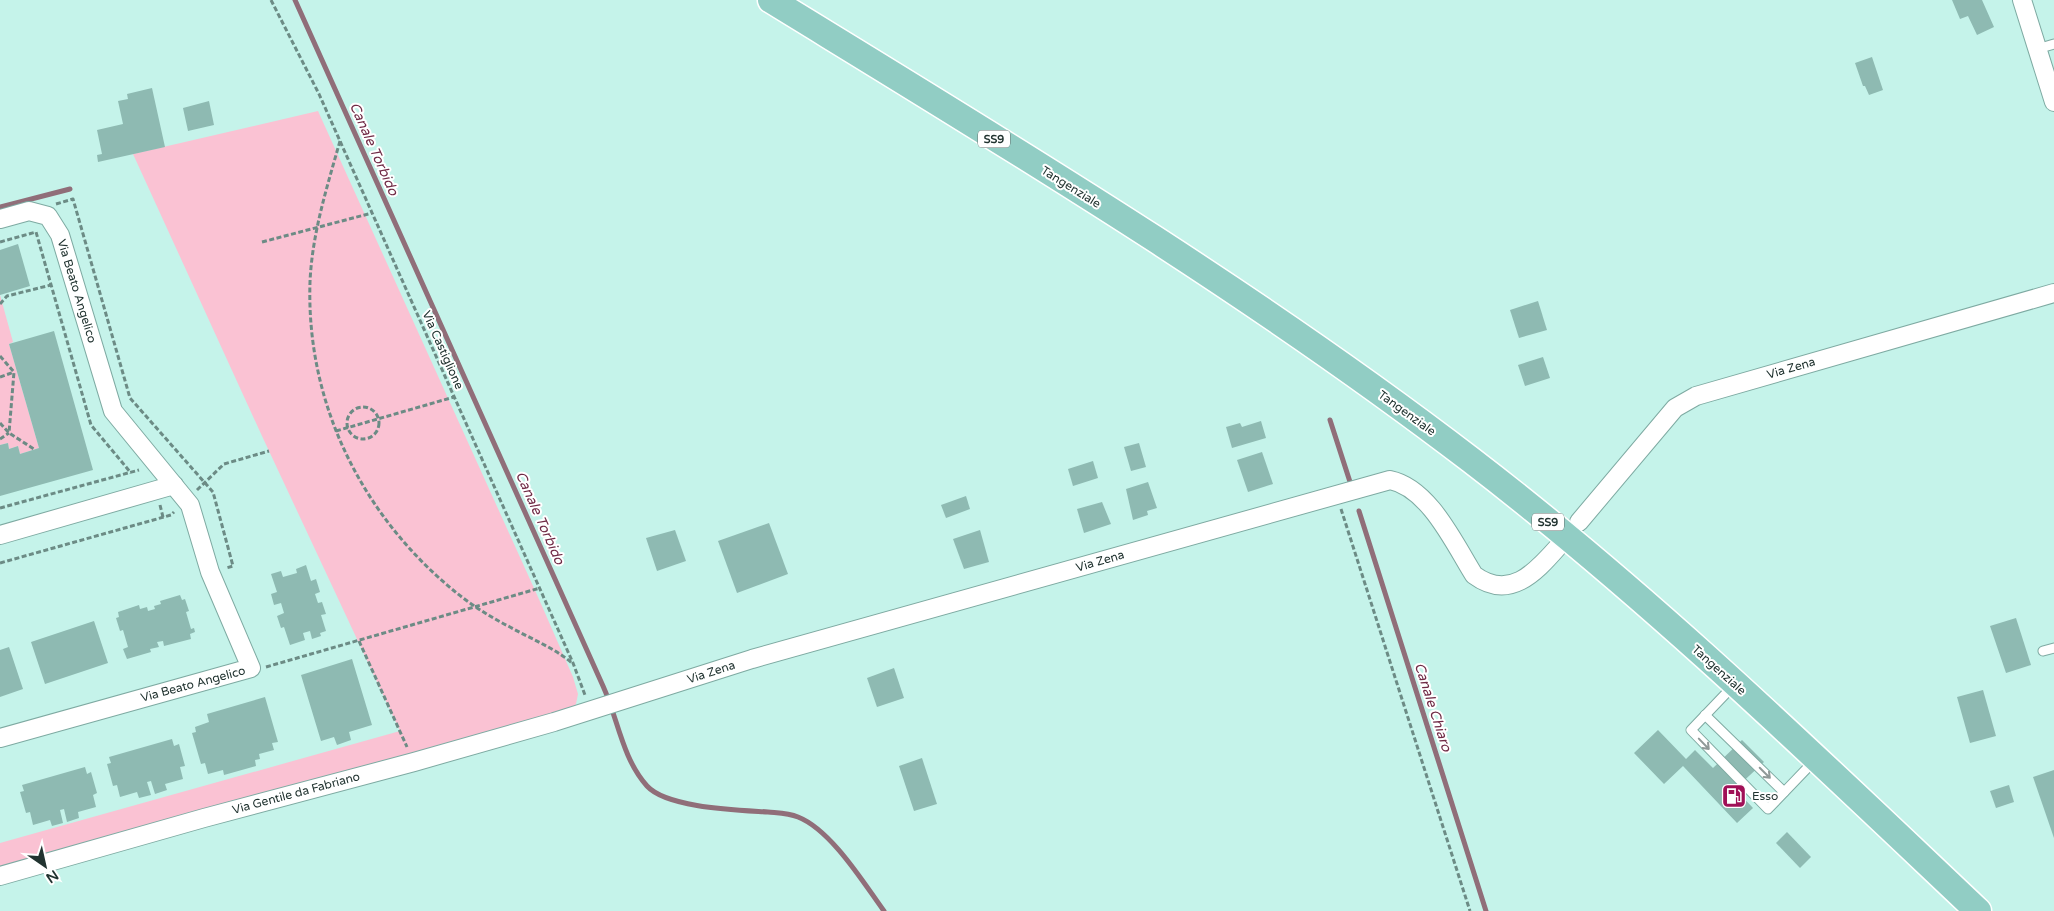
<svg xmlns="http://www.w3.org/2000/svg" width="2054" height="911" font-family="'Varela Round',sans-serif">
<rect width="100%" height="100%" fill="#c5f3ea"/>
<g fill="#fac2d3">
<path d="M318 111 538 597 573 677 578 694 576 704 567 713 0 871V843L400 731 262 436 133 154Z"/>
<path d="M0 295 13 342 9 344 39 448 20 454 18 446 9 449 8 443 0 445Z"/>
</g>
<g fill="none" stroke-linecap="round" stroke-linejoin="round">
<g stroke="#906e79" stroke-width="5">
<path d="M295 0 603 686C618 719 622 758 647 786 667 808 738 810 768 812 777 813 788 813 798 817 831 830 863 882 884 911"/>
<path d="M0 207 70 189"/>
<path d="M1330 420 1351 485"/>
<path d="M1359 511 1486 911"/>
</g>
</g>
<g fill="#8ebab2">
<path d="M1952 0H1982L1994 27 1977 35 1968 16 1960 19Z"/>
<path d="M1872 57 1883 90 1869 95 1865 86H1863L1855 63Z"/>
<path d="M152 88 165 147 98 162 97 155 102 154 97 130 123 124 118 101 128 99 127 94Z"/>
<path d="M209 101 214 125 188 131 183 108Z"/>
<path d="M18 244 30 286 0 295V250Z"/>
<path d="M1538 301 1547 330 1519 338 1510 310Z"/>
<path d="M54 331 93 470 0 496V445L8 443 9 449 18 446 20 454 39 448 9 344Z"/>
<path d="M1543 357 1550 378 1525 386 1518 365Z"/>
<path d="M1261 421 1266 438 1232 448 1226 427 1240 423 1242 427Z"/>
<path d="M1139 443 1146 467 1131 471 1124 447Z"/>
<path d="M1262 452 1273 484 1248 492 1237 460Z"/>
<path d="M1093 461 1098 478 1073 486 1068 469Z"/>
<path d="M1148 482 1157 508 1147 511 1148 515 1133 520 1126 489Z"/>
<path d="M966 496 970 509 946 518 941 505Z"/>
<path d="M1102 502 1111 524 1084 533 1077 509Z"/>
<path d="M769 523 788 574 737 593 718 541Z"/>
<path d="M675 530 686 561 657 571 646 538Z"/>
<path d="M980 530 989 562 964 569 953 539Z"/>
<path d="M306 565 311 581 316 579 320 592 315 594 318 603 322 602 326 614 321 615 326 631 320 633 321 636 312 639 310 631 303 633 305 640 290 645 284 627 281 628 277 616 284 613 281 603 274 605 271 594 277 592 271 574 281 571 283 577 297 573 296 569Z"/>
<path d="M180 595 182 600 185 599 189 611 186 612 191 629 194 628 195 632 190 634 191 639 164 646 163 641 157 642 159 647 150 649 151 652 127 659 123 649 128 647 123 630 120 631 116 618 119 617 118 612 139 605 140 609 147 607 148 611 155 609 154 606 161 604 160 601Z"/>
<path d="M2016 618 2031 665 2006 673 1990 626Z"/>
<path d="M94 621 108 663 45 684 31 642Z"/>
<path d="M9 647 23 689 0 697V650Z"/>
<path d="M352 659 372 725 349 732 351 740 337 745 334 737 321 741 301 675Z"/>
<path d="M894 668 904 698 877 707 867 678Z"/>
<path d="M1983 690 1996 736 1970 743 1957 697Z"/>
<path d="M265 697 278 742 272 743 274 750 259 754 260 759 255 760 256 766 224 775 223 770 208 774 205 763 201 764 192 733 196 732 195 727 209 722 207 714Z"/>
<path d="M1658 730 1686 759 1695 750 1713 768 1742 740 1764 762 1735 789 1753 808 1737 823 1683 766 1664 784 1634 753Z"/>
<path d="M172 739 174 746 179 744 185 766 180 767 183 779 165 784 167 790 155 794 151 781 147 782 151 795 139 798 137 792 120 797 117 785 113 786 107 764 111 763 109 757Z"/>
<path d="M922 758 937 804 914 811 899 766Z"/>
<path d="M85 767 87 774 91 772 97 793 93 795 96 807 78 812 79 818 67 822 64 809 60 810 63 823 52 826 50 820 33 825 30 812 26 813 20 792 24 791 22 785Z"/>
<path d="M2054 770V838L2033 777Z"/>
<path d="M2009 785 2014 802 1996 808 1990 791Z"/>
<path d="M1787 832 1811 857 1800 868 1776 843Z"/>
</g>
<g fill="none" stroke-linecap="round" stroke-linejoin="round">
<defs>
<g id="lane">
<path d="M2037 49 2054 44"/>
<path d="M2043 651 2054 648"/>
<path d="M1734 685 1691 730 1768 809 1815 760"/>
<path d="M1705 715 1784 792"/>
</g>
<g id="street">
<path d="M2022 0 2054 102"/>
<path d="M0 219 29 211 48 216 60 235 113 411 190 505 210 572 251 668 0 738"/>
<path d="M1579 522 1675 408 1696 396 2054 293"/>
<path d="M0 535 174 485"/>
<path d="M0 876 204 818 414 762 554 722 752 659 1390 480C1429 488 1454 543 1474 575 1509 601 1535 573 1557 548"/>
</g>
<path id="primary" d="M771 0C1009 146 1249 290 1471 460 1651 598 1814 756 1978 911"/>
</defs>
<use href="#lane" stroke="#7eaaa2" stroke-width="11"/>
<use href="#street" stroke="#7eaaa2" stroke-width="20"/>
<use href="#primary" stroke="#fff" stroke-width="29"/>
<g stroke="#6c8b85" stroke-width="3" stroke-dasharray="5 2.5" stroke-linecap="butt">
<path d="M271 0 319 94 573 663 585 695"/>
<path d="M340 141C327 187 312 234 310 282 306 402 361 514 453 590 470 604 490 617 510 627 531 639 553 647 572 663"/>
<path d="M56 204 73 199 130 398 213 492 233 566 226 568"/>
<path d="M0 242 36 232 91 425 131 473"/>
<path d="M262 242 372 213"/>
<path d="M0 304 7 296 51 285"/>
<path d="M0 356 14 372 9 433"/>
<path d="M0 377 14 372"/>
<circle cx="363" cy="423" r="16"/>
<path d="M0 423 9 433 34 449"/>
<path d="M336 431 454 397"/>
<path d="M0 439 9 433"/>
<path d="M197 490 224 464 269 451"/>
<path d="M160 505 163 517"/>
<path d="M0 508 139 470"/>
<path d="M1341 509 1470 911"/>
<path d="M0 563 171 515 174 512"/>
<path d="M359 641 407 747"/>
<path d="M266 667 540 588"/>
</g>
<use href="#lane" stroke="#fff" stroke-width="9"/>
<use href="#street" stroke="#fff" stroke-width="18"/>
<use href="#primary" stroke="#91cdc4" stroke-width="26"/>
</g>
<defs><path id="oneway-shaft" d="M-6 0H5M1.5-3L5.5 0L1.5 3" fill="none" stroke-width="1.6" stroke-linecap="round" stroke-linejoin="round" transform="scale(1.25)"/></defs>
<g stroke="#909998">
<use href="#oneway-shaft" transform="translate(1704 744) rotate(46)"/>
<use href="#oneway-shaft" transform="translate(1765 773) rotate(45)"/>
</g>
<defs>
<symbol id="fuel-square" viewBox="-11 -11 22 22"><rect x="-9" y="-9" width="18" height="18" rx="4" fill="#a01057" stroke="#fff"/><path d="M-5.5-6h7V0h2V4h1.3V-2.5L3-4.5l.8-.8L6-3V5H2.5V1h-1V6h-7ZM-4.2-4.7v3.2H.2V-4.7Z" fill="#fff"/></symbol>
</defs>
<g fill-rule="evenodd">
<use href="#fuel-square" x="1720" y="782" width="28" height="28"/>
</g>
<g text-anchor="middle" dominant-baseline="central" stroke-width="4" stroke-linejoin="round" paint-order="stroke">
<g fill="#fff" stroke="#64706e" stroke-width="1">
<rect x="978" y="130.5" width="32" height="17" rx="4"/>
<rect x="1532" y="513.5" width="32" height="17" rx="4"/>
</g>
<g font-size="11" font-weight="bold" fill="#213330">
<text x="994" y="139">SS9</text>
<text x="1548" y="522">SS9</text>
</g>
<g font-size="12" fill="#213330" stroke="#fff">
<text transform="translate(1071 187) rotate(32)">Tangenziale</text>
<text transform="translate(77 291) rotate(73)">Via Beato Angelico</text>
<text transform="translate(443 350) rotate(66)">Via Castiglione</text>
<text transform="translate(1791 368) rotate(-16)">Via Zena</text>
<text transform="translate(1407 413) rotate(36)">Tangenziale</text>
<text transform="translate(1100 561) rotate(-16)">Via Zena</text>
<text transform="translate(1719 670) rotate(42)">Tangenziale</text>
<text transform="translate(711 672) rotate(-18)">Via Zena</text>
<text transform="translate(193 684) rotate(-15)">Via Beato Angelico</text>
<text transform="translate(296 793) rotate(-15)">Via Gentile da Fabriano</text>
</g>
<g font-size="12" fill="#213330" stroke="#fff" text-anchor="start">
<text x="1752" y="796">Esso</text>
</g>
<g font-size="14" font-style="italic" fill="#702b46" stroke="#fff">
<text transform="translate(374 149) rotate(66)">Canale Torbido</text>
<text transform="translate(540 518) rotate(66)">Canale Torbido</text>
<text transform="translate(1433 707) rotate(72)">Canale Chiaro</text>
</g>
</g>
<g transform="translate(45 866) rotate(146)" stroke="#ffffff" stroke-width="4" paint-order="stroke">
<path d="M0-4L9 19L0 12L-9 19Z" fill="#213330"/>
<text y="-8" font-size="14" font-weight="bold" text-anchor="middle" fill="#213330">N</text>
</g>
</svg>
